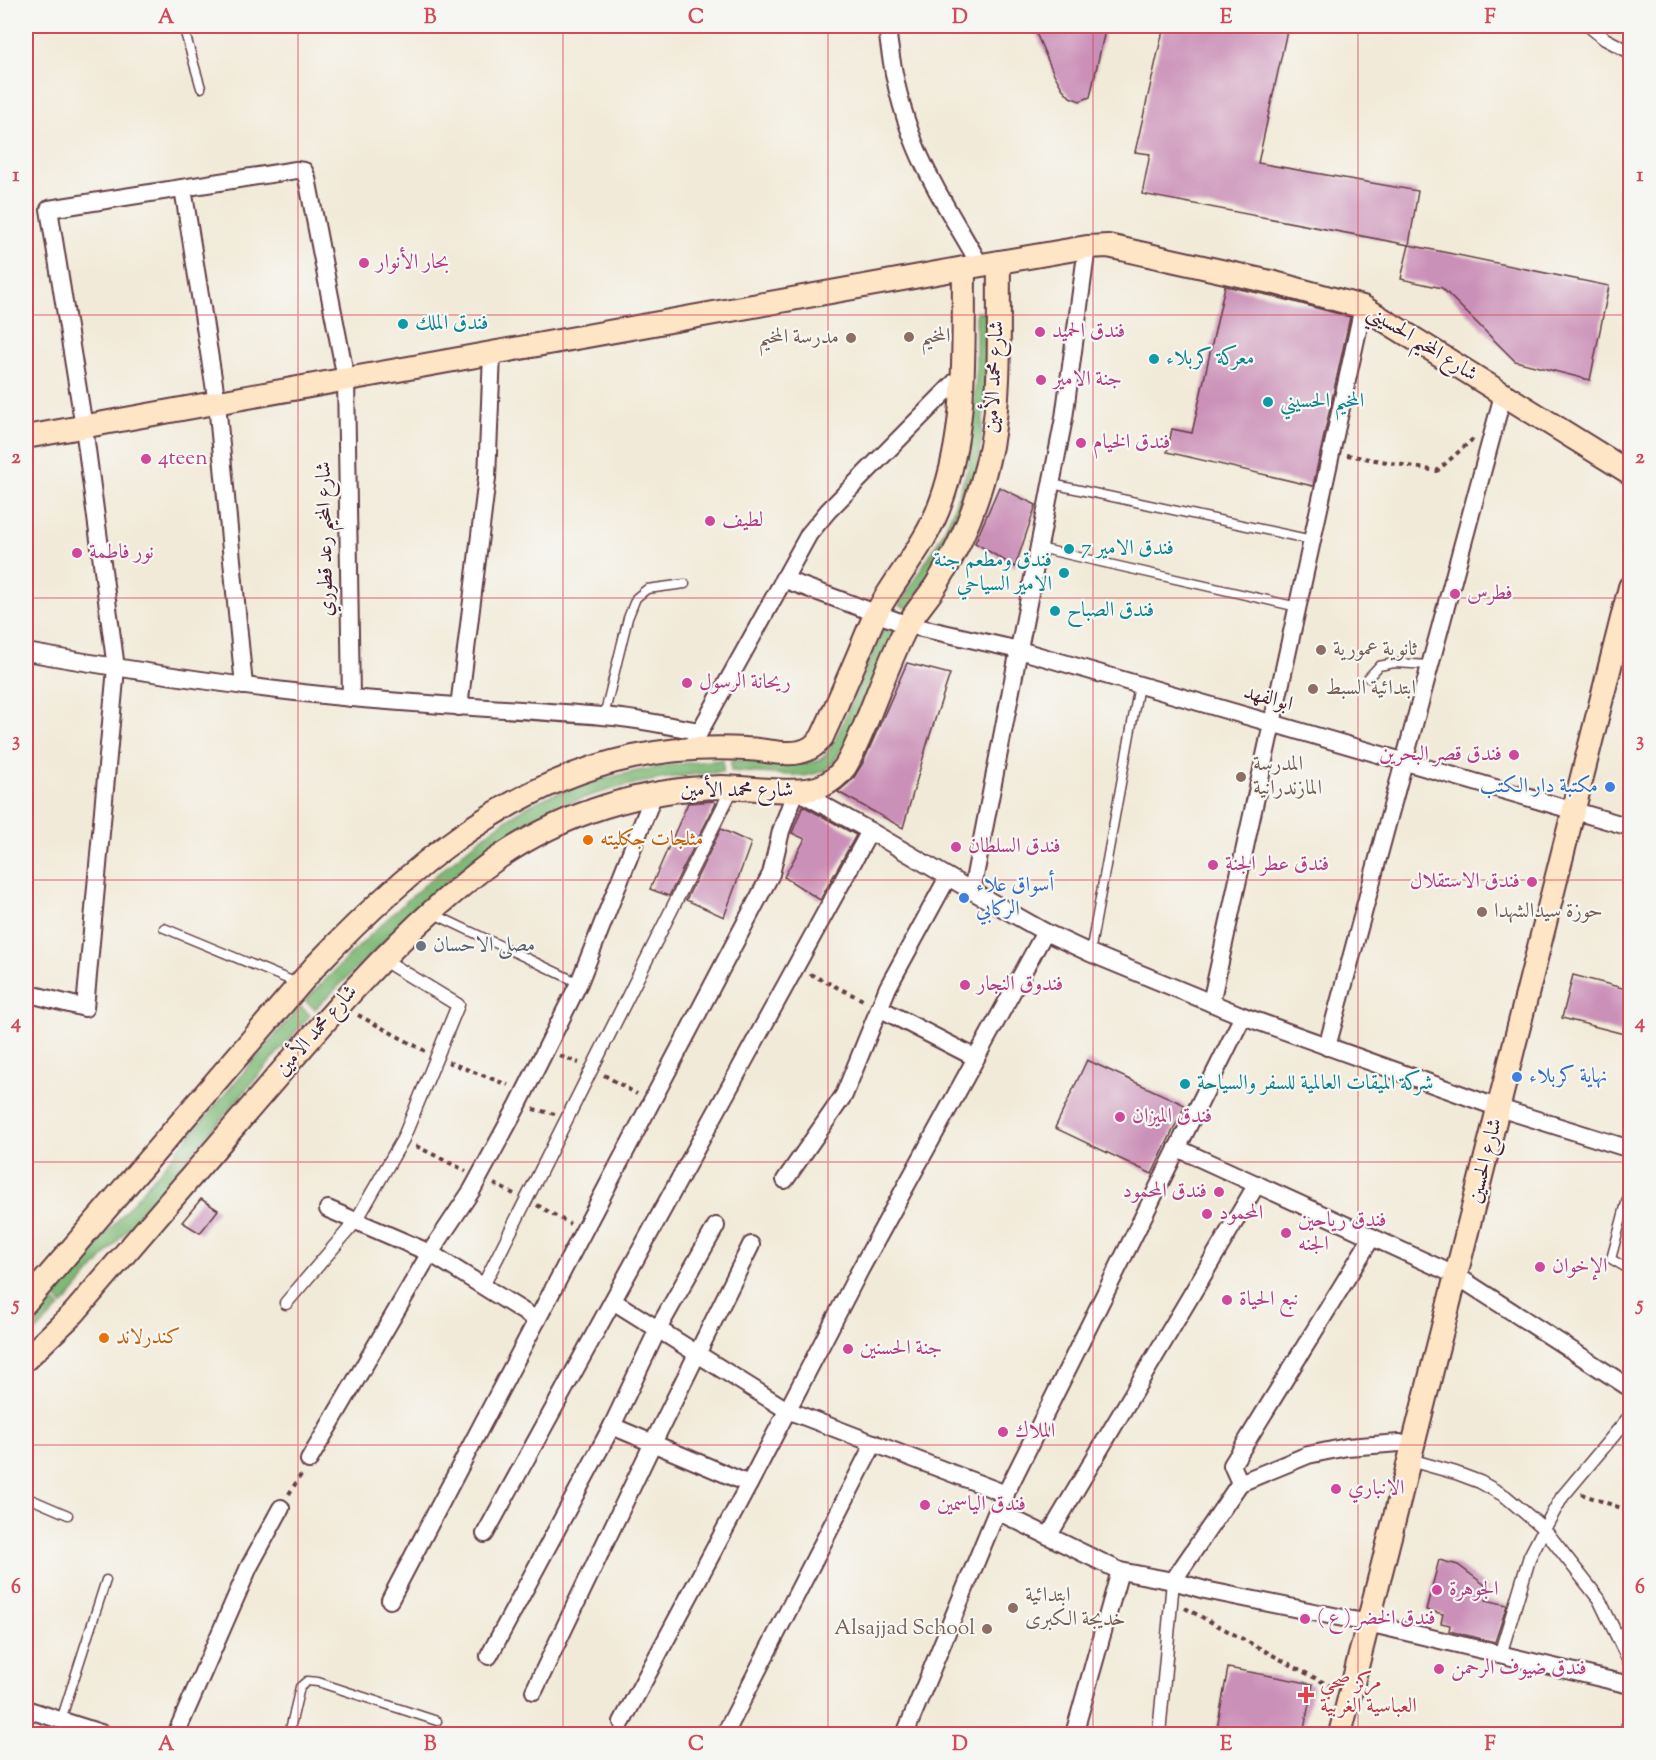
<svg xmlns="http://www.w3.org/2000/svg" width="1656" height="1760" font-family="'Sorts Mill Goudy',Amiri,serif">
<rect width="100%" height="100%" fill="#f6f6f2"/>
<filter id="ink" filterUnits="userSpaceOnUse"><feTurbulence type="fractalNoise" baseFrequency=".0167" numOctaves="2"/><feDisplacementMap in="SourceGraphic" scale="12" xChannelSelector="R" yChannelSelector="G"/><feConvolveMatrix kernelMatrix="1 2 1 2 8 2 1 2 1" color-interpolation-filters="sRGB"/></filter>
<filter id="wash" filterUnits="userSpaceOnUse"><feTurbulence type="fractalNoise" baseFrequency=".008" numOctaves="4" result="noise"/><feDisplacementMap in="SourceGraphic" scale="24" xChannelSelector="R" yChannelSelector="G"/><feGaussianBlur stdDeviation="1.35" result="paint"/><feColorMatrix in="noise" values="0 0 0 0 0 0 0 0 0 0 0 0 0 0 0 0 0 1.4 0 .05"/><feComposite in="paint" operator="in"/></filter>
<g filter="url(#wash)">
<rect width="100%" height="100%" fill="#f2ead8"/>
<g fill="#7fb977" stroke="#646c51" stroke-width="1.5">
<path d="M976 312 986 313 985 398 978 470 950 541 909 609 899 605 941 537 952 513 968 468 976 376Z"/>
<path d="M885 625 895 629 847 739 834 762 825 771 805 776 731 771V760H757L807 763 817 761 824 757 835 740Z"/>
<path d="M723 760V772C647 777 568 794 503 837 474 856 449 881 423 905 387 939 351 974 315 1009L305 1001C353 951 401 903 454 860 481 838 509 815 540 800 557 792 575 787 592 782 635 770 678 762 723 760Z"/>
<path d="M300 1006 310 1015 63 1305 53 1296Z"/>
<path d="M50 1298 60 1307 26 1342V1322Z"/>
</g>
<g id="blocks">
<g fill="#cb90b8">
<path d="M1033 26H1106L1090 97 1080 101 1070 97 1062 88 1053 72Z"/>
<path d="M1164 26H1288L1258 163 1418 191 1409 245 1142 194 1150 154 1135 152Z"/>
<path d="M1409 245 1609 286 1590 380 1515 361 1442 288 1401 279Z"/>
<path d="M1225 286 1272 296 1350 317 1313 486 1167 452 1172 429 1192 433Z"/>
<path d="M999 487 1036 505 1015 567 975 543Z"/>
<path d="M907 663 950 674 928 741 903 828 838 792 853 779 863 763Z"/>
<path d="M713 801 716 803 669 896 650 889 688 803Z"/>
<path d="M803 806 856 835 820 900 784 877 805 839 792 833Z"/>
<path d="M721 829 751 843 724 917 686 900Z"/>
<path d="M1573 975 1630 990V1009L1624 1034 1562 1018Z"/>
<path d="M1087 1060 1185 1105 1152 1174 1055 1128Z"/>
<path d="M201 1199 218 1210 200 1233 182 1222Z"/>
<path d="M1439 1560 1458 1565 1489 1588 1486 1600 1507 1605 1495 1642 1449 1631 1450 1625 1441 1623 1443 1614 1426 1610Z"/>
<path d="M1228 1668 1313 1684 1303 1734H1216Z"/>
</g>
</g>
</g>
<g filter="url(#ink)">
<use href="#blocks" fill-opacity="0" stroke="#633d45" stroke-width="1.5"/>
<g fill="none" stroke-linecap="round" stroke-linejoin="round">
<defs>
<g id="service">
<path d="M183 26 201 88"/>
<path d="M1052 484 1312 540"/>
<path d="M1039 548 1298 607"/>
<path d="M1368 678 1379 666 1394 663 1430 665"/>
<path d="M604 716 628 618 636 598 647 589 685 584"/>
<path d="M434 914 579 983"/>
<path d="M164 928 297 983"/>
<path d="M1090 953 1139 685"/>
<path d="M1630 1188 1611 1259 1630 1270"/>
<path d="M26 1497 68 1515"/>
<path d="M61 1720 106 1580"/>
<path d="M289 1734 300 1687 307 1681 318 1682 437 1721"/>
</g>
<g id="pedestrian">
<path d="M1589 26 1605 39 1630 52"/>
<path d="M483 1286 733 787"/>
<path d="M286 1303 356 1221 403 1139 458 1005 382 959"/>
<path d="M1410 1460 1456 1473 1480 1482 1505 1496 1544 1529 1599 1599 1630 1663"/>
<path d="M1500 1655 1530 1556 1544 1529 1562 1497 1630 1416"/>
<path d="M1159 1734 1173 1581"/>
</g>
<g id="minor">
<path d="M887 26C891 67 900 108 916 147 933 188 958 226 980 265"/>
<path d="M183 188 217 403 244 686"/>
<path d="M783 579 908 625 1019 650 1630 827"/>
<path d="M26 652C134 671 243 688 353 698 436 706 519 709 602 716 635 718 668 726 700 731L690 749"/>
<path d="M459 707 487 478 492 353"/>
<path d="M700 731 809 534 828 511 962 375"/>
<path d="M972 891 1064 418 1087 247"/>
<path d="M26 993 85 1008 116 668 84 427 49 209 296 170 304 171 307 178 346 379 351 698"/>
<path d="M1211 1003 1363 307"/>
<path d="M879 1008 976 1058"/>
<path d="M1327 1047 1503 395"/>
<path d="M1177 1148 1457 1276 1630 1388"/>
<path d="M785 1180 844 1095 888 987 948 877"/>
<path d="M328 1209 430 1253 537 1320"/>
<path d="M613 1301 787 1410 1006 1494"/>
<path d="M612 1426 749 1484"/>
<path d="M309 1460 430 1253 472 1190 518 1105 579 983 654 794"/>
<path d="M1240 1483 1232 1465 1372 1237"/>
<path d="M997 1511 1120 1571 1173 1581 1205 1590 1368 1623 1630 1685"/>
<path d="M485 1534 870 831"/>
<path d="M1049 1535 1257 1184"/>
<path d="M1173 1581 1240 1483 1308 1455 1347 1447 1400 1443"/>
<path d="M390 1600 771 874 781 831 796 790 870 831 972 891 1045 932 1090 953 1243 1016 1499 1108 1630 1149"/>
<path d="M489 1656 612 1426 658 1329 716 1226"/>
<path d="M534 1691 653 1443 751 1245"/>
<path d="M26 1709 104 1734"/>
<path d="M622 1722 756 1471 860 1270 1045 932"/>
<path d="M176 1734 249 1567 281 1508"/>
<path d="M725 1734 874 1443"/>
<path d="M905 1734 997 1511 1243 1016"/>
<path d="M1074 1734 1120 1571"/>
<path d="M1628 1734 1630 1727"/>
</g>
<g id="secondary">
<path d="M26 437 964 268 1087 247 1108 246 1275 283 1363 307 1630 473"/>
<path d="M26 1302 317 964C404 873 505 784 633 757 670 749 708 747 746 749 763 749 784 756 800 752 810 750 817 744 822 737 835 709 847 681 859 653 865 639 870 625 877 612 898 574 927 543 941 502 968 428 963 345 964 268"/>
<path d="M26 1359 74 1313C141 1235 208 1157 275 1079 327 1019 378 959 438 906 458 889 477 872 498 858 564 813 642 789 722 787 748 787 800 796 822 786 831 782 839 775 845 767 853 754 859 739 865 725 878 693 891 656 907 626 916 610 929 597 938 582 964 540 981 494 991 446 1002 386 998 323 999 262"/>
<path d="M1340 1734 1630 587"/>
</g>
</defs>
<use href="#service" stroke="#633d45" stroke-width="11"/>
<use href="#pedestrian" stroke="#633d45" stroke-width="15"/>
<use href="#minor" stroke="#633d45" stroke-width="20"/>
<use href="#secondary" stroke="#633d45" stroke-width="26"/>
<g stroke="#633d45" stroke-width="4" stroke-dasharray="4.5 4.5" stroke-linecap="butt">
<path d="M1347 455 1437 471 1473 439"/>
<path d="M810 974 865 1001"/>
<path d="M358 1015 425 1051"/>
<path d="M560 1056 579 1063"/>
<path d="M448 1062 508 1085"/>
<path d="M604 1075 637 1094"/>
<path d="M533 1109 555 1114"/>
<path d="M416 1146 466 1171"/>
<path d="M494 1184 514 1194"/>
<path d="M537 1205 570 1224"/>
<path d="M289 1494 302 1473"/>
<path d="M1581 1494 1630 1511"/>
<path d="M1185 1608 1332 1687"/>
</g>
<use href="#service" stroke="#fff" stroke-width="8"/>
<use href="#pedestrian" stroke="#fff" stroke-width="12"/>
<use href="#minor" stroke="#fff" stroke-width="16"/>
<use href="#secondary" stroke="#fee5c5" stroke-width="22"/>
</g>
</g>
<path fill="none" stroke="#d1495b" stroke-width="1.5" stroke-opacity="0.55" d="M298 26V1734M563 26V1734M828 26V1734M1093 26V1734M1358 26V1734M26 315H1630M26 598H1630M26 880H1630M26 1162H1630M26 1445H1630"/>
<g fill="#d1479c" stroke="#f6f6f2" stroke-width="2">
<circle cx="364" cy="263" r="6"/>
<circle cx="1040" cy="332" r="6"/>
<circle cx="1041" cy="380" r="6"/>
<circle cx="1081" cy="443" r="6"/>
<circle cx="146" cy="459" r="6"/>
<circle cx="710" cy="521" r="6"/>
<circle cx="77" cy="553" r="6"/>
<circle cx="1455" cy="594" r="6"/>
<circle cx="687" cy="683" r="6"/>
<circle cx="1514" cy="755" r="6"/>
<circle cx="956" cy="847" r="6"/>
<circle cx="1213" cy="865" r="6"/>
<circle cx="1532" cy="882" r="6"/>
<circle cx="965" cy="985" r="6"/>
<circle cx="1120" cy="1117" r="6"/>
<circle cx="1219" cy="1192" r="6"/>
<circle cx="1207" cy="1214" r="6"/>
<circle cx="1286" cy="1233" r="6"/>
<circle cx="1540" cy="1267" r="6"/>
<circle cx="1227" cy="1300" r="6"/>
<circle cx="848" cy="1349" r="6"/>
<circle cx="1003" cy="1432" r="6"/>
<circle cx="1336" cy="1489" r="6"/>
<circle cx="925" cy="1505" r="6"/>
<circle cx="1437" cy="1590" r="6"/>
<circle cx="1305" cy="1619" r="6"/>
<circle cx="1439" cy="1669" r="6"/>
</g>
<g fill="#0f9aa8" stroke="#f6f6f2" stroke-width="2">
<circle cx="403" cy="324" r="6"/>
<circle cx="1154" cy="359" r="6"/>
<circle cx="1268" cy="402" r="6"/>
<circle cx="1069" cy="549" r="6"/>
<circle cx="1064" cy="573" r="6"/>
<circle cx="1055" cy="611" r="6"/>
<circle cx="1185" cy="1084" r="6"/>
</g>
<g fill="#8d6e63" stroke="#f6f6f2" stroke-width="2">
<circle cx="909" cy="337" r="6"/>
<circle cx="851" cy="338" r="6"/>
<circle cx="1321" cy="650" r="6"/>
<circle cx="1313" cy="689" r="6"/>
<circle cx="1241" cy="777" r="6"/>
<circle cx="1482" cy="912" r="6"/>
<circle cx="1013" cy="1608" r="6"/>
<circle cx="987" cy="1629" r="6"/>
</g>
<g fill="#3f7fe0" stroke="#f6f6f2" stroke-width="2">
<circle cx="1610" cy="787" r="6"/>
<circle cx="964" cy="898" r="6"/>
<circle cx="1517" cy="1077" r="6"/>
</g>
<g fill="#e8710a" stroke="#f6f6f2" stroke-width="2">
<circle cx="588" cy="840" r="6"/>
<circle cx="104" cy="1338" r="6"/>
</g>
<circle fill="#6b7280" stroke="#f6f6f2" stroke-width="2" cx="421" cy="946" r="6"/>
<path fill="#e0444e" stroke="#f6f6f2" stroke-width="2" d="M1303 1686h6v6h6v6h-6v6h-6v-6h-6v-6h6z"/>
<g text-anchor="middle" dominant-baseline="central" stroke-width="4.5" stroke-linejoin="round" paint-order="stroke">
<g font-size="21" fill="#b23c85" stroke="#f6f6f2" text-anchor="start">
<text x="376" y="263">بحار الأنوار</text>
<text x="1052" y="332">فندق الحميد</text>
<text x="1053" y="380">جنة الامير</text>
<text x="1093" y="443">فندق الخيام</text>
<text x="158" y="459">4teen</text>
<text x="722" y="521">لطيف</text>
<text x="89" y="553">نور فاطمة</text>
<text x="1467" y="594">فطرس</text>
<text x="699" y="683">ريحانة الرسول</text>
<text x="1502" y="755" text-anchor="end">فندق قصر البحرين</text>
<text x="968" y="847">فندق السلطان</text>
<text x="1225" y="865">فندق عطر الجنة</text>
<text x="1520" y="882" text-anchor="end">فندق الاستقلال</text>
<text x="977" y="985">فندوق النجار</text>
<text x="1132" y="1117">فندق الميزان</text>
<text x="1207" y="1192" text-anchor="end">فندق المحمود</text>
<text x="1219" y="1214">المحمود</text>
<text x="1298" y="1221">فندق رياحين<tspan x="1298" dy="24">الجنه</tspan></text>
<text x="1552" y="1267">الإخوان</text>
<text x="1239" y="1300">نبع الحياة</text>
<text x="860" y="1349">جنة الحسنين</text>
<text x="1015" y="1432">الملاك</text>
<text x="1348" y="1489">الانباري</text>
<text x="937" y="1505">فندق الياسمين</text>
<text x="1449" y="1590">الجوهرة</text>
<text x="1317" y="1619">فندق الخضر ( ع )</text>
<text x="1451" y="1669">فندق ضيوف الرحمن</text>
</g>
<g font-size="21" fill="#0d838f" stroke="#f6f6f2" text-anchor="start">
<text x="415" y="324">فندق الملك</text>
<text x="1166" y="359">معركة كربلاء</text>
<text x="1280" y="402">المخيم الحسيني</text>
<text x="1081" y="549">فندق الامير 7</text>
<text x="1052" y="561" text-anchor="end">فندق ومطعم جنة<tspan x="1052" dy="24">الامير السياحي</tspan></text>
<text x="1067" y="611">فندق الصباح</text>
<text x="1197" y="1084">شركة الميقات العالمية للسفر والسياحة</text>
</g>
<g font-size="21" fill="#785e54" stroke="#f6f6f2" text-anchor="start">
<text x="921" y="337">المخيم</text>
<text x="839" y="338" text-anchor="end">مدرسة المخيم</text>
<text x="1333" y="650">ثانوية عمورية</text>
<text x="1325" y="689">ابتدائية السبط</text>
<text x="1253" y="765">المدرسة<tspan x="1253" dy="24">المازندرانية</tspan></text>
<text x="1494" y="912">حوزة سيدالشهدا</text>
<text x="1025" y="1596">ابتدائية<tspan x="1025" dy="24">خديجة الكبرى</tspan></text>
<text x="975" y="1629" text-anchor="end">Alsajjad School</text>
</g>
<g font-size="21" fill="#4a1f2b" stroke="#f6f6f2">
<text transform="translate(1422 344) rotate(32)">شارع المخيم الحسيني</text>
<text transform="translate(995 377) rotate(-87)">شارع محمد الأمين</text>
<text transform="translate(326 539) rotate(-91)">شارع المخيم رعد قطوري</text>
<text transform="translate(1268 699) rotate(16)">ابوالفهد</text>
<text x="737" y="791">شارع محمد الأمين</text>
<text transform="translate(317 1031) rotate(-49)">شارع محمد الأمين</text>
<text transform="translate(1486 1161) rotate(-76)">شارع الحسين</text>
</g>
<g font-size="21" fill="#366cbe" stroke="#f6f6f2" text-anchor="start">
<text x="1598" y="787" text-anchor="end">مكتبة دار الكتب</text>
<text x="976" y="886">أسواق علاء<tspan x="976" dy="24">الركابي</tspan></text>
<text x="1529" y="1077">نهاية كربلاء</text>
</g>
<g font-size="21" fill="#c56008" stroke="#f6f6f2" text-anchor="start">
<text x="600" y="840">مثلجات جكليته</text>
<text x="116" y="1338">كندرلاند</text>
</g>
<g font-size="21" fill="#5b616d" stroke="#f6f6f2" text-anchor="start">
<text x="433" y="946">مصلى الاحسان</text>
</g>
<g font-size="21" fill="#be3a42" stroke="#f6f6f2" text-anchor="start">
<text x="1320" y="1683">مركز صحي<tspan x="1320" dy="24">العباسية الغربية</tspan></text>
</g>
</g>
<rect width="1656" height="1760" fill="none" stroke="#f6f6f2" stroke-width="66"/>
<rect x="33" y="33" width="1590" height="1694" fill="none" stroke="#d1495b" stroke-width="2"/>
<g font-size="20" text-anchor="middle" font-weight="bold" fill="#d1495b">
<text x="166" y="23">A</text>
<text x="430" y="23">B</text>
<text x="696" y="23">C</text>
<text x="960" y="23">D</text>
<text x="1226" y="23">E</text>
<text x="1490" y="23">F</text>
<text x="16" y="181">1</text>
<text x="1640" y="181">1</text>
<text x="16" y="463">2</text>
<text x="1640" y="463">2</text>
<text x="16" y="746">3</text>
<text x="1640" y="746">3</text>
<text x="16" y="1028">4</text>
<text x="1640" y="1028">4</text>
<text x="16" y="1310">5</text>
<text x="1640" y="1310">5</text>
<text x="16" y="1593">6</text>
<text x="1640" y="1593">6</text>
<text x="166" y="1750">A</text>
<text x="430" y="1750">B</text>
<text x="696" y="1750">C</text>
<text x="960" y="1750">D</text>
<text x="1226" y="1750">E</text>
<text x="1490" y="1750">F</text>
</g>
</svg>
